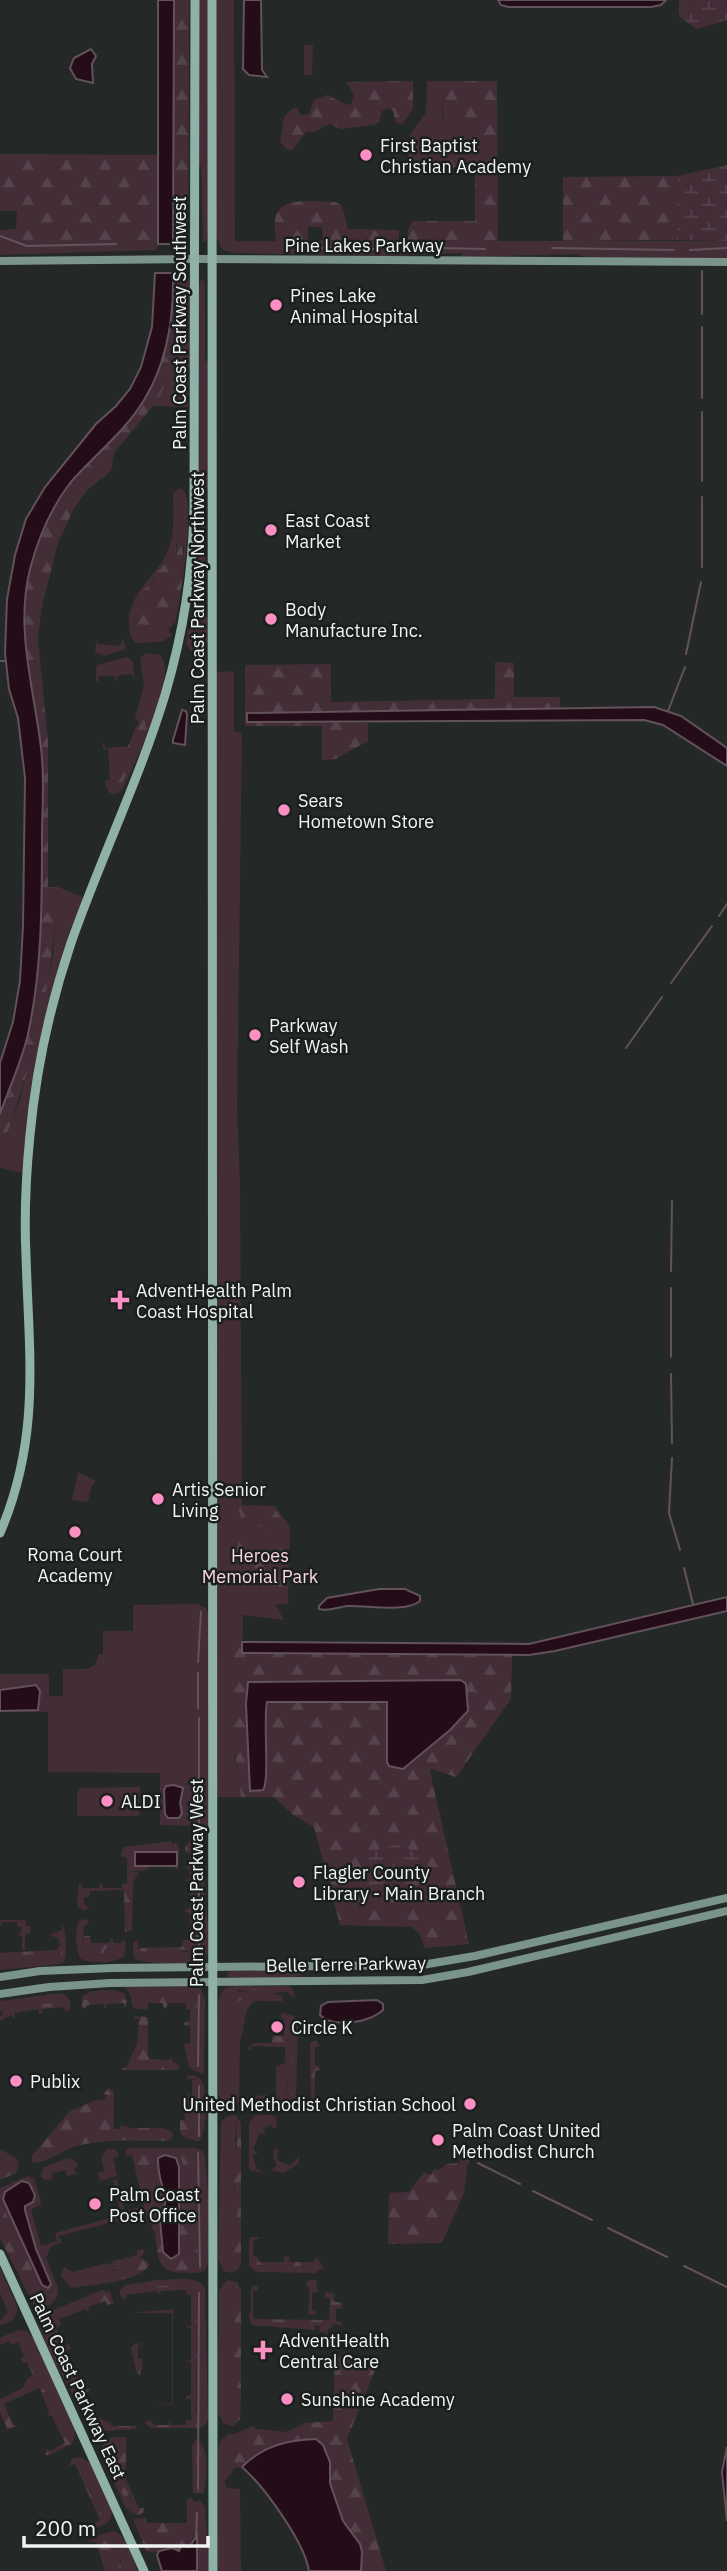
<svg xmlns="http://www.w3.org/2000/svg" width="727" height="2571" font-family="'IBM Plex Sans',sans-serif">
<defs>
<pattern id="forest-firs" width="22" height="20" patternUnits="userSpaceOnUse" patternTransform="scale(1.75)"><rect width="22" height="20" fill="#432e38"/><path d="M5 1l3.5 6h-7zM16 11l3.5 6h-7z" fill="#55434c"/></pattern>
<pattern id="wetland-marsh" width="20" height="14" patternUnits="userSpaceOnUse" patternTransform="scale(1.75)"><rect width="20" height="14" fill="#432e38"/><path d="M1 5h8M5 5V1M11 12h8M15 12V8" fill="none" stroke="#55434c"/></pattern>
</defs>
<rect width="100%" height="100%" fill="#242927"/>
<g fill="#432e38" fill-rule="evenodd">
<path d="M198 0H209L208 232 206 242H203L201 166 198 165Z"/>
<path d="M215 0H234L235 241H276L284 244 323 240 370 242 386 247H399L408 241H727V258H588L575 254 462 257V253L387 256 234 253 223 250 215 236Z"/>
<path d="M304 45H313L312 75H304Z"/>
<path d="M427 81H442V122L450 120 454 116 460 120 474 124V158L456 159 444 157 443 154 423 157 421 174H418L417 169H407L410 135 426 112Z"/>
<path d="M0 239 29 242 158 244 157 250 0 255Z"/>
<path d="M174 269 187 274 191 283V363L188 374V407L153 406 171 377 175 362 166 355 167 353 178 350C186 333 180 316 185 299L178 288 173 289Z"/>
<path d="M202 278 205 283V358L209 366 208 489 198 481V289Z"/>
<path d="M179 488C184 491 185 490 186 496 192 512 184 570 182 590L184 548 181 542 176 543 177 555 169 556 154 578 133 620 135 626 139 624 144 625 149 635 176 618V622L169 628V632L173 635 162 642 136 643C130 638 129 631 129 623 129 590 159 576 169 548 175 531 173 511 173 494Z"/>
<path d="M198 496 205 498V608C209 621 214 644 201 653L190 651 186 643 197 585 201 519 197 518Z"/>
<path d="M123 638 126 648 123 650 104 656 95 652 97 639 98 644 120 646Z"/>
<path d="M145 653 160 655C174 670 155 714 148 732L141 712 137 711 144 685 140 659Z"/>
<path d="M127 657 133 662 135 680 132 674 118 675 116 682 115 676H99V681H96V669L98 665Z"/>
<path d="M234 671V732L242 733 237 1108 240 1184 242 1505 275 1506 290 1527 288 1604H275L284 1620 243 1615V1630L236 1632 235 1758 241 1797H215L216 672Z"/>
<path d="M103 742 106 748 118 747 121 765 114 782 106 786V790L105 781 110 780 108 750 103 749Z"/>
<path d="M140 742 144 743 123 788 119 793 113 794 119 786H121C126 772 134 758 140 742Z"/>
<path d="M58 887 85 898 64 955 23 1173 0 1168V1154L21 1097 53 956Z"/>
<path d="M78 1472 96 1481 91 1488 88 1502 72 1500Z"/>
<path d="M133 1605 197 1604 206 1608 209 1616 208 1826 160 1825V1773L48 1772V1712H0V1674H49V1696H63V1669H87L95 1665 99 1654H103V1631H133Z"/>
<path d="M140 1787 139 1816H77V1793L80 1788Z"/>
<path d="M172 1841V1845L176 1842 179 1848 178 1870 174 1867H148L147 1870 127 1872V1858L121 1856 122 1850 125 1847Z"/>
<path d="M202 1844 205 1851C205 1867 204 1884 205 1900 206 1914 214 1947 205 1959 198 1969 149 1963 137 1960L133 1955V1942L136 1941H138L139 1950C159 1949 180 1948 197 1955L201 1898 200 1849Z"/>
<path d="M79 1883 82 1884V1888H99V1884H102L103 1888H122V1890L90 1891 89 1897H84V1905L89 1907 84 1911 77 1906Z"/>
<path d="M81 1919 87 1920 89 1923 84 1926 82 1952 90 1949 101 1951 100 1953 103 1954 105 1949 122 1947 126 1944 124 1956C114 1964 92 1964 81 1959 75 1950 74 1927 81 1919Z"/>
<path d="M0 1920H26V1926H31L30 1933 25 1934V1950H22V1936L17 1935 21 1932 22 1927H17V1922H3L0 1927Z"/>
<path d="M61 1920C66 1930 68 1950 64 1962L58 1964 0 1970V1963L10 1957 13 1961H20L31 1953 38 1956H51L52 1958 63 1954V1946L60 1945 58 1938 49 1935 62 1930Z"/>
<path d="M229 1971H305L297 1978H229L227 1974Z"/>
<path d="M191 1986 201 1989 205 2000 204 2074 195 2071 198 1998 192 1993 131 1996 125 1987Z"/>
<path d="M232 1986H289L293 1989 295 1997H292L288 1992 273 1993 282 1996 283 2001H257L259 1999 248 1991 238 1990V2001L247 2000 252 2003C242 2013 246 2028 240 2040L239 2101 235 2105 222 2101 218 2093V2001L224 1989Z"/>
<path d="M114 1990 124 1993 127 2000 82 2001V1996L92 1991Z"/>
<path d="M61 1993 67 1996 70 2002 34 2009 28 2006 7 2010V2017L0 2021V2016L3 2015 2 2011H0V2001Z"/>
<path d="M293 2015 298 2022 296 2101 287 2107 250 2106 247 2104H284L293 2097Z"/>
<path d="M276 2065 286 2071 288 2082 286 2095 276 2096Z"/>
<path d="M193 2075C198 2077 199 2077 202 2081 208 2091 207 2134 199 2141L184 2138 194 2133 195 2112H191V2103H194L195 2079H187V2076Z"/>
<path d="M235 2115 240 2121H236C234 2137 237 2154 237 2169 237 2175 233 2182 234 2189 235 2195 238 2199 237 2205 237 2226 234 2244 238 2265L241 2264 238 2270 231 2273 224 2271 218 2259 221 2122 228 2116Z"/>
<path d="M255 2115H272L276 2118 277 2127 272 2128 271 2124 263 2130 266 2135 260 2133 253 2150 258 2153 253 2156 257 2170 261 2169 260 2172 251 2171 249 2167V2123Z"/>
<path d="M129 2148H182C180 2156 184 2163 184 2171 186 2186 184 2205 179 2219L180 2177 173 2156H161L158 2158C157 2179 176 2204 160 2220L163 2236 161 2241H156L155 2233 151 2227H153L145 2215H136L134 2219 127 2216 125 2219 58 2236 62 2242 51 2247 46 2258 57 2285 58 2295 52 2291 47 2293 42 2290 0 2201V2188L28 2176 34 2178 41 2202 39 2206 31 2209 41 2246 57 2241 55 2233 121 2215 113 2180 117 2179 125 2211 141 2207 146 2212H157C167 2196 151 2172 143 2156L141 2155 134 2164 132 2155 126 2156V2150ZM22 2182 35 2195 25 2206V2210L36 2249 51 2283 47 2288 42 2284 8 2212 5 2192Z"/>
<path d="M196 2148 203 2151 205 2156 209 2201 208 2263 205 2270 198 2273Z"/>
<path d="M274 2148 278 2150 277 2160 290 2166 300 2155 298 2164 283 2173 271 2170 277 2165 273 2157Z"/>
<path d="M108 2149H116L119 2156 113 2158 117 2176 100 2181 98 2173 104 2171 101 2157Z"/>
<path d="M67 2158 76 2161 78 2167 74 2168 76 2174 67 2176 65 2170 52 2173V2179L45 2180 41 2177 43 2168Z"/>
<path d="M251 2237V2261L255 2265 281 2267 291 2264 303 2267 309 2265 319 2266 321 2264 323 2268 315 2273 256 2272 249 2266V2241Z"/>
<path d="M126 2258 125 2266 118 2271 113 2269 111 2272 99 2273 92 2281 95 2285 71 2288 61 2276 64 2267 72 2272 108 2263 112 2265 113 2261Z"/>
<path d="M0 2267 18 2309 13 2320 0 2326V2321L8 2312 0 2293Z"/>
<path d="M157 2280C171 2280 197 2274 205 2288L208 2416 207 2422 202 2428 192 2423 191 2414 196 2415 197 2410V2298L187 2284 120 2290 125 2285Z"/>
<path d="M228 2280 237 2282 240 2287 235 2291 237 2298 233 2320 237 2340 234 2351V2387L241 2389V2392L237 2394 233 2426 224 2424 218 2413 219 2291 223 2284Z"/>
<path d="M309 2280H316L318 2292 312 2293V2310L317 2312 315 2315 308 2314 310 2291 306 2283Z"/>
<path d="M102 2290 110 2292C102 2294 93 2299 84 2302 59 2311 55 2314 55 2342L63 2351 75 2383 77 2382C86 2399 90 2419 105 2431L96 2432 90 2427C73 2392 50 2360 38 2322L44 2314Z"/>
<path d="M173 2309V2405H152L172 2404V2313H133Z"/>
<path d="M18 2330 27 2331 34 2339 74 2428 75 2436 71 2444 66 2438 21 2336 11 2333Z"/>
<path d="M229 2434H234L235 2468 224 2482 227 2488 240 2489 241 2571H218V2451L220 2441Z"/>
<path d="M110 2438C99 2455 115 2477 122 2493L125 2497 129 2494 131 2511 137 2515 130 2512 125 2506 102 2456 103 2445Z"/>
<path d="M196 2439C211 2446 206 2479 204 2493H199V2490L196 2489 197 2458 201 2447Z"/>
<path d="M80 2457 91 2464 112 2511 111 2518 106 2524 79 2465Z"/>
<path d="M191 2497 194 2502 200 2500 205 2507 209 2571H197L196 2536 193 2538V2532L189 2526 193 2520 192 2507 187 2506V2500Z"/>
<path d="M114 2531C128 2536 132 2558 138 2571H126L121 2566V2559L115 2556 99 2535Z"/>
</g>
<g fill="url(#forest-firs)" fill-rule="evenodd">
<path d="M174 0H189L188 236 182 246 173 249Z"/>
<path d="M413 81V109L403 124 396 123 393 111 388 108 382 111 379 122 374 125 341 129 329 124 315 132H306L292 150H288L280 142 284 117 292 109 297 108 301 115 309 114 314 100 327 95 347 105 351 104 354 95 346 82Z"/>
<path d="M442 81H497L498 241H408V230L413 221H475V170L458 166 441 171H421L423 157 441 153 445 157C455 158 464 157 474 157V124L465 122 454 116 448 124 443 126Z"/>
<path d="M0 154 157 155 158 244 29 242 0 239V230L16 229 17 211H0Z"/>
<path d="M678 176V240L563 241V177Z"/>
<path d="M336 202 342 206 348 229 399 230V247H385L370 242 323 240 322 227H308V243L280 244 276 241C276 233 273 220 277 213 285 196 321 202 336 202Z"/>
<path d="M178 288 186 294C182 313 187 333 178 350L167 353V355L175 362 171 377 153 406 114 453 111 471 88 489 74 508 58 543 41 610 38 640 48 741V887H58C53 982 33 1065 0 1154V1114L27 1036 37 971 42 915V751L25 648V599L30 570 47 521 69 485 144 401 159 372 171 328 173 290Z"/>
<path d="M177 541 181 542C187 558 180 600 176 618L148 636 144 625 139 624 137 627 135 626C132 616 137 609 143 601L139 593 152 584 157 571 160 570 169 556 177 555Z"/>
<path d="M153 658H156L159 662 154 683 150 684 145 677Z"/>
<path d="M495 662 514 663V697H560V710L247 713V722L368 723V741L335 759 322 760V726H245V665L331 664V702L495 699Z"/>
<path d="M143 709H147L148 721 145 724 148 732 144 743 140 742C134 758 126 772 121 787L118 786 113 794 110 793 106 786 114 782 121 765 118 759V747H127C133 739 132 731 139 723L135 716 137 711 141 712Z"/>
<path d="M238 1507 275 1509 288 1528 287 1581 285 1587H279L277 1583 276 1586 273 1587 272 1576 277 1579 273 1571 281 1566 279 1557 275 1556 281 1550C284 1540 272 1538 265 1533L262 1526 254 1527 243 1555H240L236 1552 237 1533 241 1535 245 1532Z"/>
<path d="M255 1535H262L272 1543V1551L266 1561 258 1556 256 1547 252 1545Z"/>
<path d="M248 1556H254L265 1565V1569L248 1568 245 1561Z"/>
<path d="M243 1630 242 1653 512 1655 511 1699 456 1777 432 1769 430 1771 469 1944 425 1948 419 1933 411 1927 340 1925 314 1827 293 1815 274 1797H241C234 1751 226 1677 236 1632ZM461 1680 450 1730 410 1765 387 1762V1702L272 1701 267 1702 265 1754 266 1786 250 1790 246 1704 321 1681Z"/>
<path d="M190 1841 202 1844 200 1849V1952L194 1955C189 1949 180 1949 173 1952L170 1950C159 1950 150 1952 139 1951L140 1948 182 1947 183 1940 190 1939V1913L185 1912V1910L190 1907V1883L185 1880 190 1879V1870L185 1867 190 1865V1853L185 1852V1847Z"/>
<path d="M127 1872H139L133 1882 132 1930 125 1932 124 1891 122 1890V1884L127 1883Z"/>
<path d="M84 1936H90L91 1943H109L112 1937 114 1943H122L124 1939 126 1944 122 1947 105 1949 103 1954 100 1953 101 1951 90 1949 82 1952Z"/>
<path d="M59 1946H63V1954L55 1958 50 1956 33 1958 31 1953 26 1959 23 1957 20 1961H13L10 1957 0 1963V1953L57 1950Z"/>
<path d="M249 1989H257L259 1999 252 2003 247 2000 238 2001 236 1992 248 1991Z"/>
<path d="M166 1993H192L198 1998 195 2071 189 2067 184 2044 190 2043V2026L184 2025 185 2022 190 2021V2010L186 2009V2003H168L166 2009 163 2007V2003H148L147 2009H135L132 2005 131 1996Z"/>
<path d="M120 1999 127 2000 125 2008 124 2003 106 2004V2008H104L103 2004 87 2005 85 2010 82 2006V2001L85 2000Z"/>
<path d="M59 2002H70V2009L65 2012 64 2007 42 2009V2013H39L38 2009 15 2013V2017L13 2018 11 2015 7 2017 6 2010 28 2006 33 2009 35 2005Z"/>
<path d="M281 2013 293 2015V2097L284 2104H247L246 2099 248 2096 286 2095C291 2077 287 2077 279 2065L285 2063V2047L251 2046V2051L248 2050 249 2046 255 2043H272V2036H284V2019H281Z"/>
<path d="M135 2016 148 2017V2056L150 2059 169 2060 172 2057V2061L180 2065 178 2070H124L121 2068 126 2067 137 2045 139 2019 134 2018Z"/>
<path d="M316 2041 320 2046 315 2047V2065L320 2067V2070L315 2071V2095L320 2097 317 2102H311L310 2043Z"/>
<path d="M192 2079 197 2082 196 2099 191 2104V2111L195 2112V2131L184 2138 180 2132V2120H185V2103H187V2095H192Z"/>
<path d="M109 2088 114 2092V2129H120L121 2125C137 2133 159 2122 173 2133L172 2139 168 2141C136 2141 104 2138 73 2147 61 2151 44 2165 32 2162V2156L70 2111 97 2100H103L107 2095 103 2094Z"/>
<path d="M236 2121H240L241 2125V2264L238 2265 234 2259 236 2256C230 2240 242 2219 235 2204L237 2202 233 2178 237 2168 234 2162 237 2146Z"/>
<path d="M182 2148H196L198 2273C168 2273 158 2273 156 2241H161L163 2252 180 2240C179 2218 184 2197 184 2176 184 2167 180 2157 182 2148Z"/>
<path d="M0 2149 16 2158 19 2165 16 2173 0 2180Z"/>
<path d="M470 2150 474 2153 467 2166 464 2193 442 2243 388 2244 389 2193 409 2192 424 2172 431 2175 434 2169 439 2170 447 2164 459 2163 464 2151Z"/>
<path d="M138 2155 148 2156 161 2202V2207L157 2212H146L141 2207 144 2206 134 2164Z"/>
<path d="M0 2201 42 2290 47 2293 54 2291 58 2295 53 2303 42 2308 34 2305 0 2238Z"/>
<path d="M251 2237H259V2239L253 2240V2256L258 2257 259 2262H284V2257L289 2256 290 2262H314L316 2257 321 2264 317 2267C303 2264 292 2268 277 2267 269 2267 263 2264 255 2265L251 2261Z"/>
<path d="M145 2249 142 2256 139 2257 150 2264C141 2279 111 2282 95 2285L90 2279 100 2270 118 2271 125 2266 126 2258 137 2255V2250Z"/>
<path d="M181 2284H187L197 2298 196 2415 191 2414V2399H186V2396L191 2395V2362L187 2361 191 2359V2329L186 2326H191V2295H187L186 2290 161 2291 160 2295 156 2291 126 2295 124 2300 120 2295V2290Z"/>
<path d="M254 2285 258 2287V2290L253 2291V2319L329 2320 330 2298H325V2292L335 2294 333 2301 341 2303 343 2308 336 2309V2321L342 2322V2325L333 2324 332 2328 328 2329 327 2338 325 2332H320L319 2326H315V2330L252 2325 249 2316 251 2311V2289Z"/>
<path d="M236 2286 241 2289V2389L234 2387V2351L237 2340 234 2329V2301L237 2298 235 2291Z"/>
<path d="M106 2292H110L114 2303 108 2305 105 2301 88 2307 89 2313 85 2309 59 2319 61 2325 56 2328 65 2346 69 2344 71 2349 66 2351 84 2390 90 2389 86 2393C92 2406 95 2422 111 2422V2426H136L137 2429 105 2431 96 2423 79 2385 75 2383 66 2363 67 2359 61 2348 55 2350V2338L51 2329 61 2313 68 2308Z"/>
<path d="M11 2333 21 2336 66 2438 71 2444 50 2455H45L47 2449 51 2451 65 2443 52 2416 48 2415 49 2411 39 2388 4 2404 13 2425H19L2 2432 7 2428 0 2413V2399L23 2388 27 2379 33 2375 27 2362 22 2363 21 2358 24 2356 18 2342 11 2345 9 2341 0 2345V2338Z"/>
<path d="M135 2343 143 2344 138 2345V2358L143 2359 140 2375 137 2373 131 2348Z"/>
<path d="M335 2356 350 2358 375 2370 347 2439 386 2571H361L362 2552 360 2544 343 2521 330 2483V2462L323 2445 315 2439C286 2440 263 2446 242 2467L235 2468 234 2434 254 2426 256 2429 287 2432 305 2423 333 2421Z"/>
<path d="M241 2392 240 2419 233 2426 237 2394Z"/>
<path d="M150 2419 153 2425H168L170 2419 171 2425H186V2420H191L192 2423 197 2424 200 2428H151L145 2423Z"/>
<path d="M114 2437H126V2480L139 2508H144L143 2513 137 2515 129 2509 128 2501 131 2497 129 2494 125 2497 122 2493 108 2464 104 2448 110 2438Z"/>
<path d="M196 2439 201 2447V2454L197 2458 196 2489 199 2490V2493H193L192 2446Z"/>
<path d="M80 2457 79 2465 106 2524 97 2528 95 2523 100 2520 75 2464 70 2466 71 2459Z"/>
<path d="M187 2506 192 2507 195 2515 193 2525 189 2527 193 2531 192 2544 189 2547H181L179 2551 168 2550 151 2553 148 2551 147 2553 133 2519 146 2518 147 2523H187Z"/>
<path d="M99 2535 110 2544 112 2552 119 2557 121 2566 126 2571H105L96 2542H87Z"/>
</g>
<g fill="url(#wetland-marsh)">
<path d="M679 0H727V20L696 29 679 16Z"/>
<path d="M727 165V241L678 240V176Z"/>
<path d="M395 1845H405L421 1860C420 1873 417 1880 404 1886 373 1901 347 1865 379 1849 383 1846 391 1846 395 1845Z"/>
</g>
<g fill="#240c18" stroke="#62525a" stroke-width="2">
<path d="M158 0H174L173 244H158Z"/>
<path d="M244 0H261L262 70 267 77 249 75 243 69Z"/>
<path d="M498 0H666L661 5 651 7H508L501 5Z"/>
<path d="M91 49 96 56 92 64 93 83 76 79 70 68 74 58Z"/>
<path d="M155 273H173C174 317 168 361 144 400 125 432 94 455 70 483 51 508 38 539 30 569 15 629 34 689 41 748 45 777 42 809 42 838 42 904 42 970 28 1034 22 1061 9 1088 0 1114V1063L13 1022 20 981 23 926 25 778 18 718 9 689 5 653 7 599 15 555 26 519 45 487 96 424 116 406 130 389 141 367 152 327Z"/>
<path d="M654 707 681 716 727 748V766L663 725 644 720 247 722V713Z"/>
<path d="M182 710 186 711 187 715 185 745 173 743V740Z"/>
<path d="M379 1589H405L420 1596V1601C406 1613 367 1605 347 1606 338 1607 328 1612 319 1609V1606L327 1598Z"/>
<path d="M727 1597V1611L555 1651 529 1655 242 1653V1642L529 1644Z"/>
<path d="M461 1680 466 1684 468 1711 450 1730 403 1769 389 1766 387 1762V1702H267C263 1720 270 1781 263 1790L250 1791 246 1704 248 1682Z"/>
<path d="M36 1685 40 1691 38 1710 0 1711V1690Z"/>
<path d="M174 1785 183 1788 180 1803 182 1813 179 1818H168L165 1814 164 1790 166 1786Z"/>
<rect x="135" y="1852" width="42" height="14"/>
<path d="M377 2000 383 2004V2010C370 2022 334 2029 320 2015L321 2006 328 2002Z"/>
<path d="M165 2155 176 2158 179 2167V2254L171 2259 163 2252 160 2220C173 2195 157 2187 158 2158Z"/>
<path d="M22 2181 29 2183 35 2195 33 2202 25 2206V2210L36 2249 51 2284 48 2288 42 2285 3 2199 5 2192Z"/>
<path d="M316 2439 323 2445 330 2462V2483L343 2521 360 2544 362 2552 361 2571H309C305 2543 264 2486 242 2467 263 2446 286 2440 316 2439Z"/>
<path d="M727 2447V2521L722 2472Z"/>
<path d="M197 2536V2571H162L157 2555 159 2551 172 2548 179 2551 182 2545 189 2547Z"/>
</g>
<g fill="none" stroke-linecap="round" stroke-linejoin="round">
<g stroke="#62525a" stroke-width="2">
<path d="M0 236 27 246 116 244"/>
<path d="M322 248 374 249"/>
<path d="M440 248 485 249"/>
<path d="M552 248 674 250"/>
<path d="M690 250 727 248"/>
<path d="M702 271V314"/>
<path d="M702 398V327"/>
<path d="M702 412V481"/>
<path d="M702 497V567"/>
<path d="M686 654 701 582"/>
<path d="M0 661H6"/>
<path d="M668 711 685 667"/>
<path d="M719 916 727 904"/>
<path d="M671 983 712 926"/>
<path d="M626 1048 662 997"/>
<path d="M671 1271 672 1201"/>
<path d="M671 1288V1357"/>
<path d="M671 1374 672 1443"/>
<path d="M672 1458 669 1513 680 1550"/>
<path d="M684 1568 693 1604"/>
<path d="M198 1662 201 1612"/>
<path d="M198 1708V1673"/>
<path d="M199 1718V1825"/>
<path d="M199 1850V1954"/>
<path d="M198 2066 199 1995"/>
<path d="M199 2136V2086"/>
<path d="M198 2153 200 2267"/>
<path d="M478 2163 520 2184"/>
<path d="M533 2191 592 2220"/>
<path d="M608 2228 667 2257"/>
<path d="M684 2266 727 2287"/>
<path d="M198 2489 199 2293"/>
<path d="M196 2537 197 2513"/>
</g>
<g stroke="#7a938b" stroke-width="8">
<path d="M0 261 194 259 727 262"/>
<path d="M0 1977 40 1971 113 1968 422 1965 475 1956 727 1898"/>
<path d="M0 1994 49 1987 110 1983 422 1980 468 1972 727 1911"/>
</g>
<g stroke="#90b1a7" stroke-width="9">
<path d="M212 0 213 2571"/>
<path d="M0 1533C41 1437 29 1356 26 1256 24 1216 26 1175 30 1135 36 1070 50 1005 71 943 100 860 139 780 165 695 183 634 193 572 194 508L195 0"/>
<path d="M0 2254 144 2571"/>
</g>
</g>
<g fill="#fb8fc4" stroke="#1b1f1e" stroke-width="2.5">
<circle cx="366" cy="155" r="7"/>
<circle cx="276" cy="305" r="7"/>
<circle cx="271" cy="530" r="7"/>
<circle cx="271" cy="619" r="7"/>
<circle cx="284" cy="810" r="7"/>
<circle cx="255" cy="1035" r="7"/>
<path d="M116.5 1289.5h7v7h7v7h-7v7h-7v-7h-7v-7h7z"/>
<circle cx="158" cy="1499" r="7"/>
<circle cx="75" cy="1532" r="7"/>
<circle cx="107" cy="1801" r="7"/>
<circle cx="299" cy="1882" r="7"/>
<circle cx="277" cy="2027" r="7"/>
<circle cx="16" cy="2081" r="7"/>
<circle cx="470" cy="2104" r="7"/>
<circle cx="438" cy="2140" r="7"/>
<circle cx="95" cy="2204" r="7"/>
<path d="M259.5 2339.5h7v7h7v7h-7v7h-7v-7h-7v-7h7z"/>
<circle cx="287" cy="2399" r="7"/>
</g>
<g text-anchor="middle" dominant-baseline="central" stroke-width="5" stroke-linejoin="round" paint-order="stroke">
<g font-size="18" fill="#f2f5f4" stroke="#1b1f1e" text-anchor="start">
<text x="380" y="145">First Baptist<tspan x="380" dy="21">Christian Academy</tspan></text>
<text x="290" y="295">Pines Lake<tspan x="290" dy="21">Animal Hospital</tspan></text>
<text x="285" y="520">East Coast<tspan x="285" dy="21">Market</tspan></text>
<text x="285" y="609">Body<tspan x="285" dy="21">Manufacture Inc.</tspan></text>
<text x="298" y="800">Sears<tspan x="298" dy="21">Hometown Store</tspan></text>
<text x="269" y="1025">Parkway<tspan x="269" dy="21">Self Wash</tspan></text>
<text x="136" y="1290">AdventHealth Palm<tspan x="136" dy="21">Coast Hospital</tspan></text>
<text x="172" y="1489">Artis Senior<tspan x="172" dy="21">Living</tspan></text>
<text x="75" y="1554" text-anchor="middle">Roma Court<tspan x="75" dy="21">Academy</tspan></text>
<text x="121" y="1801">ALDI</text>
<text x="313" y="1872">Flagler County<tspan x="313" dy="21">Library - Main Branch</tspan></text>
<text x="291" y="2027">Circle K</text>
<text x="30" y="2081">Publix</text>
<text x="456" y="2104" text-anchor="end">United Methodist Christian School</text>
<text x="452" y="2130">Palm Coast United<tspan x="452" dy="21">Methodist Church</tspan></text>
<text x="109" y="2194">Palm Coast<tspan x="109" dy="21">Post Office</tspan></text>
<text x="279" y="2340">AdventHealth<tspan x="279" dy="21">Central Care</tspan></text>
<text x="301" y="2399">Sunshine Academy</text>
</g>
<g font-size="18" fill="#f2f5f4" stroke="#1b1f1e">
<text x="364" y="245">Pine Lakes Parkway</text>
<text transform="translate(179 323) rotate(-90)">Palm Coast Parkway Southwest</text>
<text transform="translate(197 598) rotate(-90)">Palm Coast Parkway Northwest</text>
<text transform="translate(196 1883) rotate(-90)">Palm Coast Parkway West</text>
<text transform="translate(346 1964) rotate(-1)">Belle Terre Parkway</text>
<text transform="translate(78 2386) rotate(65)">Palm Coast Parkway East</text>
</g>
<g font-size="18" fill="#fbd6e6" stroke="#1b1f1e">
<text x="260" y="1555">Heroes<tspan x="260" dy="21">Memorial Park</tspan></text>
</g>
</g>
<path d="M24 2536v10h184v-10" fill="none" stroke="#f2f5f4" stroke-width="3.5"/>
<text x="35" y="2536" font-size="21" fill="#f2f5f4" stroke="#1b1f1e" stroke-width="5" paint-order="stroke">200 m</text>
</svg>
